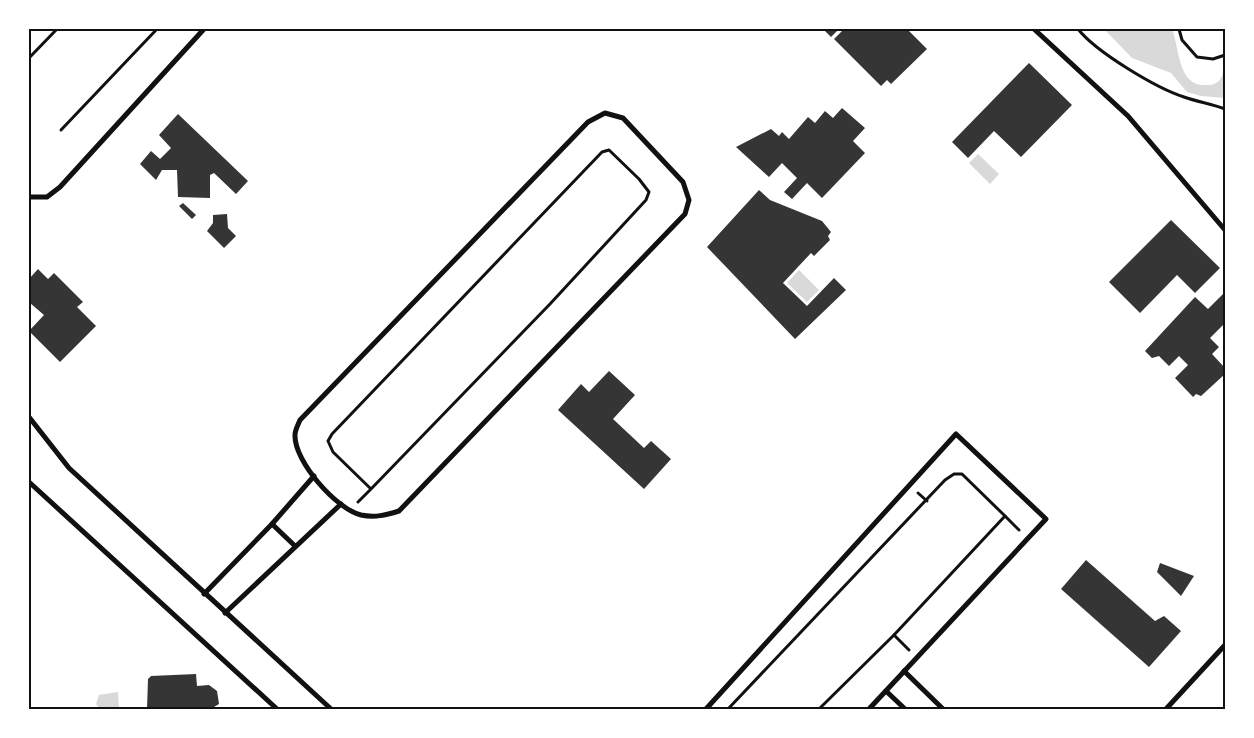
<svg xmlns="http://www.w3.org/2000/svg" width="1254" height="738" font-family="'Roboto Condensed',sans-serif">
<rect width="100%" height="100%" fill="#fff"/>
<g fill="#d9d9d9">
<path d="M1104 29H1172C1179 46 1178 86 1204 85 1210 85 1215 85 1219 81 1221 78 1223 74 1225 71V98L1201 96 1187 92 1171 73 1132 58Z"/>
<path d="M978 154 999 174 990 184 969 163Z"/>
<path d="M799 270 819 290 807 302 787 283Z"/>
<path d="M118 692 119 709H100L96 704 99 695Z"/>
</g>
<g fill="#353535">
<path d="M823 29H839L831 37Z"/>
<path d="M844 29H913L909 31 927 49 891 84 887 80 881 86 834 39Z"/>
<path d="M1029 63 1072 105 1021 157 994 131 968 158 952 142Z"/>
<path d="M842 108 865 128 853 141 865 153 822 198 807 183 792 199 784 192 797 178 782 163 769 177 736 147 771 129 779 136 782 132 789 139 808 117 815 123 825 111 833 118Z"/>
<path d="M178 114 248 181 236 194 214 173 210 175V198L178 197 177 170H162L156 180 140 164 151 151 160 159 171 148 159 135Z"/>
<path d="M759 190 770 200 822 221 831 232 828 236 830 240 814 256 811 253 783 283 807 306 834 278 846 290 795 339 707 247Z"/>
<path d="M183 203 196 215 192 219 179 206Z"/>
<path d="M227 214 228 228 236 236 224 248 207 231 213 223V215Z"/>
<path d="M1171 220 1220 268 1195 293 1177 275 1140 313 1109 282Z"/>
<path d="M38 269 48 279 54 273 83 302 77 307 96 326 60 362 29 331 44 315 30 303 29 304V279Z"/>
<path d="M1224 293 1225 323 1210 338 1219 347 1212 354 1225 368V374L1201 396 1196 394 1193 397 1175 378 1188 365 1179 356 1169 366 1159 356 1152 358 1145 351 1195 297 1208 309Z"/>
<path d="M609 371 635 395 613 419 644 448 651 441 671 459 644 489 558 410 581 384 589 392Z"/>
<path d="M1086 560 1155 621 1164 616 1181 631 1149 667 1061 589Z"/>
<path d="M1160 563 1194 576 1181 596 1157 572Z"/>
<path d="M196 674 197 686 209 685 217 691 219 704 214 707 217 709H147L148 679 151 676Z"/>
</g>
<g fill="none" stroke-linecap="round" stroke-linejoin="round">
<g stroke="#111" stroke-width="3">
<path d="M1078 29C1096 52 1156 88 1184 97 1198 102 1212 104 1225 109"/>
<path d="M1179 29 1182 40 1197 57 1213 59 1225 55"/>
<path d="M29 58 57 29"/>
<path d="M61 130 157 29"/>
<path d="M918 493 927 501"/>
<path d="M358 502 371 489 550 304 646 200 649 192 639 179 609 150 602 152 332 434 328 441 333 452 371 489"/>
<path d="M1005 516 1019 530"/>
<path d="M894 635 909 650"/>
<path d="M728 709 945 480 954 474H962L1005 516 894 635 819 709"/>
</g>
<g stroke="#111" stroke-width="5">
<path d="M1034 29 1128 116 1225 230"/>
<path d="M605 113 623 118 683 182 689 200 685 214 399 511C386 515 375 518 361 515 336 509 294 461 295 435 295 430 298 425 300 420L588 122Z"/>
<path d="M29 197H47L60 187 204 29"/>
<path d="M29 417 69 468 331 709"/>
<path d="M29 482 277 709"/>
<path d="M272 524 295 546"/>
<path d="M204 594 272 524 314 476"/>
<path d="M225 613 341 504"/>
<path d="M904 671 943 709"/>
<path d="M886 691 905 709"/>
<path d="M706 709 956 434 1046 519 869 709"/>
<path d="M1166 709 1225 645"/>
</g>
</g>
<rect width="1254" height="738" fill="none" stroke="#ffffff" stroke-width="60"/>
<rect x="30" y="30" width="1194" height="678" fill="none" stroke="#111" stroke-width="2"/>
</svg>
